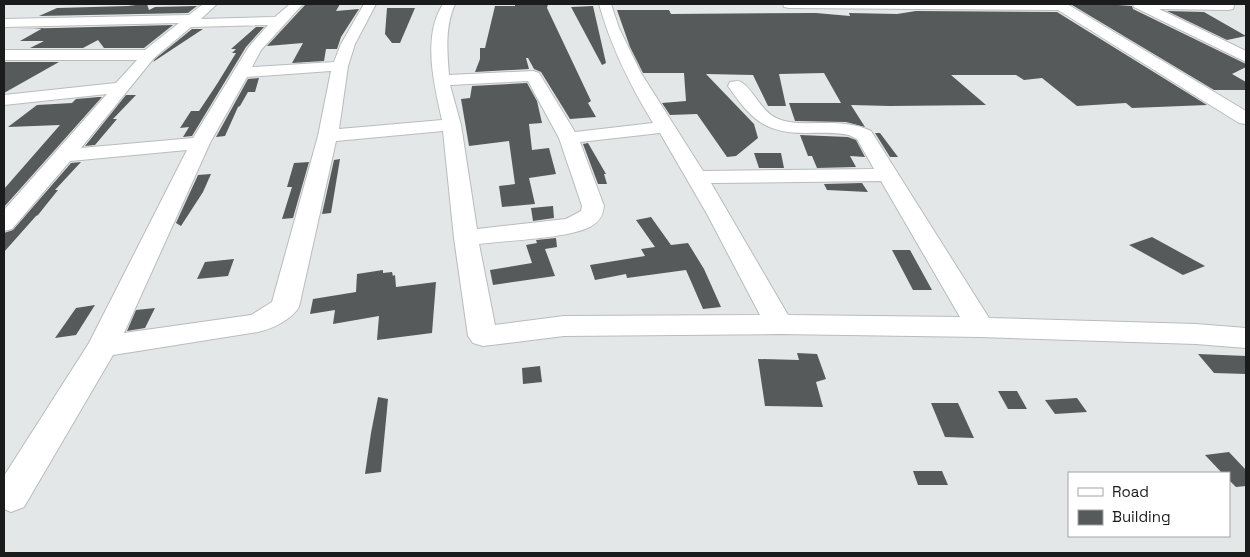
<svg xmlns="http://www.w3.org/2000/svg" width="1250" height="557" font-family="'Space Grotesk',sans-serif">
<rect width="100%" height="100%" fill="#e3e7e8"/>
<g fill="#575a5b">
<path d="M144 4H147L149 10 155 7 197 6 188 13 39 16 57 8 128 6Z"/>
<path d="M308 4H340L336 11 359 9 341 37 337 49H326L324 61 292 63 303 43 267 46 305 5Z"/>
<path d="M515 4H548L547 8 591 101 588 103 596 117 570 119 541 72 534 69 528 58H526L529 69 475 72 480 59V48H485L495 6H515Z"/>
<path d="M1104 4 1132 6 1133 9 1246 64V67L1232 74 1246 82V90H1214L1072 5Z"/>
<path d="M593 6 606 63 602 65 571 7Z"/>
<path d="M387 8H415L400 43H392L385 34Z"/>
<path d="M617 10H669L671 14 816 13 850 16 849 13 897 14 916 11 1057 12 1207 105 1132 108 1126 103 1077 106 1042 78 1024 80 1016 75H951L986 105 890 106 851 105 865 127 846 122 795 121 789 103H841L824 73 779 74 786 106H768L753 75 706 74 754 124 758 138 736 156 727 157 697 114 670 115 662 103 686 101 684 73H643L630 47Z"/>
<path d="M1167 11 1204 12 1246 36 1227 40Z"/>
<path d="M173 25 144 48H104L98 40 83 48H30L44 41H20L43 28 14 29Z"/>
<path d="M256 27H264L246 47 192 136 183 137 189 127 180 128 191 111H199L217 84 236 53H232L236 49H231Z"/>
<path d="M192 29H203L153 62 155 59Z"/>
<path d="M4 62H59L4 93Z"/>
<path d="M259 78 255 92H248L240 106 238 107 225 136 216 137 248 79Z"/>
<path d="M527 83 537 101 542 123 529 124 532 150 549 148 556 174 529 178 535 204 502 207 499 186 515 184 509 141 469 146 461 99 470 98 472 86Z"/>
<path d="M126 95H136L113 119H117L95 145 85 146Z"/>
<path d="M99 97H102L4 207V189L60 125 8 127 37 105 72 103 76 99Z"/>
<path d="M875 133H880L898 157H890Z"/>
<path d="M800 135 848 137 856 140 865 157 850 156 856 167 817 168 812 156H808Z"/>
<path d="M588 143 606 174H604L607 184H598L583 144Z"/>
<path d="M754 153H781L784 168H759Z"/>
<path d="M340 159 331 213 322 214 334 160Z"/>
<path d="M81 162 55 190H58L38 215 36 216 4 252V233L13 230 71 163Z"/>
<path d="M309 162 293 218 282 219 292 187H287L294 163Z"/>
<path d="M211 174 203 192 181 226 176 223 198 175Z"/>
<path d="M862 183 868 192 827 190 824 184Z"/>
<path d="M553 206 554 218 533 221 531 208Z"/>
<path d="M651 217 671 245 688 243 704 269 721 307 703 309 686 270 627 278 626 274 595 280 590 265 645 256 641 249 655 247 636 220Z"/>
<path d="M1152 237 1205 266 1183 275 1129 245Z"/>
<path d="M556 238 557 247 545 249 555 276 493 285 490 270 532 263 526 245 537 243 536 240Z"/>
<path d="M892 250H910L932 290H913Z"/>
<path d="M234 259 228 276 197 279 205 262Z"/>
<path d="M383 270V273L392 272 393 276 395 275 396 287 436 282 432 333 377 340 379 316 333 324 335 310 310 314 313 299 356 292 357 274Z"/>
<path d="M95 305 76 335 55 338 76 308Z"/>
<path d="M155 308 145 328 127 331 136 310Z"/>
<path d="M797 353 817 354 826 379 816 382 823 407 765 406 758 359 799 360Z"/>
<path d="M1198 354 1246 356V374L1214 373Z"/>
<path d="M540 366 542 382 523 384 522 368Z"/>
<path d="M998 391H1017L1027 409H1008Z"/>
<path d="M378 397 388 399 381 472 365 474 371 433Z"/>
<path d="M1077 398 1087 412 1055 414 1045 400Z"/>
<path d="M931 403H958L974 438 945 437Z"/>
<path d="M1229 452 1246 470V486L1236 487 1229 480V473H1222L1205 455Z"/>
<path d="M913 471H942L948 485H918Z"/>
</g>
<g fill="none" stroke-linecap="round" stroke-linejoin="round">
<defs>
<g id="minor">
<path d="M203 4H217L201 19 275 17 290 4H303L261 50 252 67 334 62 341 44 364 4H376L355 44 348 66 339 129 442 120C434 84 422 37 443 4H455C445 26 447 50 449 75L533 71 539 73 575 132 653 123C630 85 611 47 599 4H611L619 28 641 73 703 171 874 169 857 139 849 135C835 132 820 133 806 133 764 133 751 119 728 86L730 82C734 82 738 80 741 82 753 89 761 111 776 118 802 130 838 115 871 131L989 318 1196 324 1246 328V348L1196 344 980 337 779 334 564 336 483 346 473 343 468 336 454 238 443 131 336 141 299 307C291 320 272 329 258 332L113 355 24 507 11 512 4 509V476L89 343 187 150 70 161 12 229 4 231V210L107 94 4 105V95L116 83 137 60H4V50H145L179 23 4 27V19L189 15ZM268 25 248 48 193 138 81 148 154 58 191 27ZM331 71 318 136 272 302 251 315 124 333 210 143 247 77ZM528 81 559 138 582 206 581 211 566 219 477 229 461 125 450 85ZM660 133 707 214 760 315 564 316 495 325 479 244C509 240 565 239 590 227 599 222 603 216 604 206L580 142ZM881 181 960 317 788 315 711 183Z"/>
<path d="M783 4H1067L1246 111V124L1239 123 1058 10 789 8 784 7Z"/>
<path d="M1133 4H1233L1234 6 1233 9 1228 10 1159 9 1246 51V62L1134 7Z"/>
</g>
</defs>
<use href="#minor" stroke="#b8bcbd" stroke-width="2"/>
<use href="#minor" fill="#fff" fill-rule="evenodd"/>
</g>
<rect width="1250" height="557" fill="none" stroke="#1a1b1b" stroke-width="10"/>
<rect x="1068" y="472" width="162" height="65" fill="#ffffff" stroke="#a3a4a4"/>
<rect x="1078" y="488" width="25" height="8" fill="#ffffff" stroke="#a3a4a4"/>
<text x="1112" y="497" font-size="15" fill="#1a1b1b">Road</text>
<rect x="1078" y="510" width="25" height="15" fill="#575a5b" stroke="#a3a4a4"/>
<text x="1112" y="522" font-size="15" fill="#1a1b1b">Building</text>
</svg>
